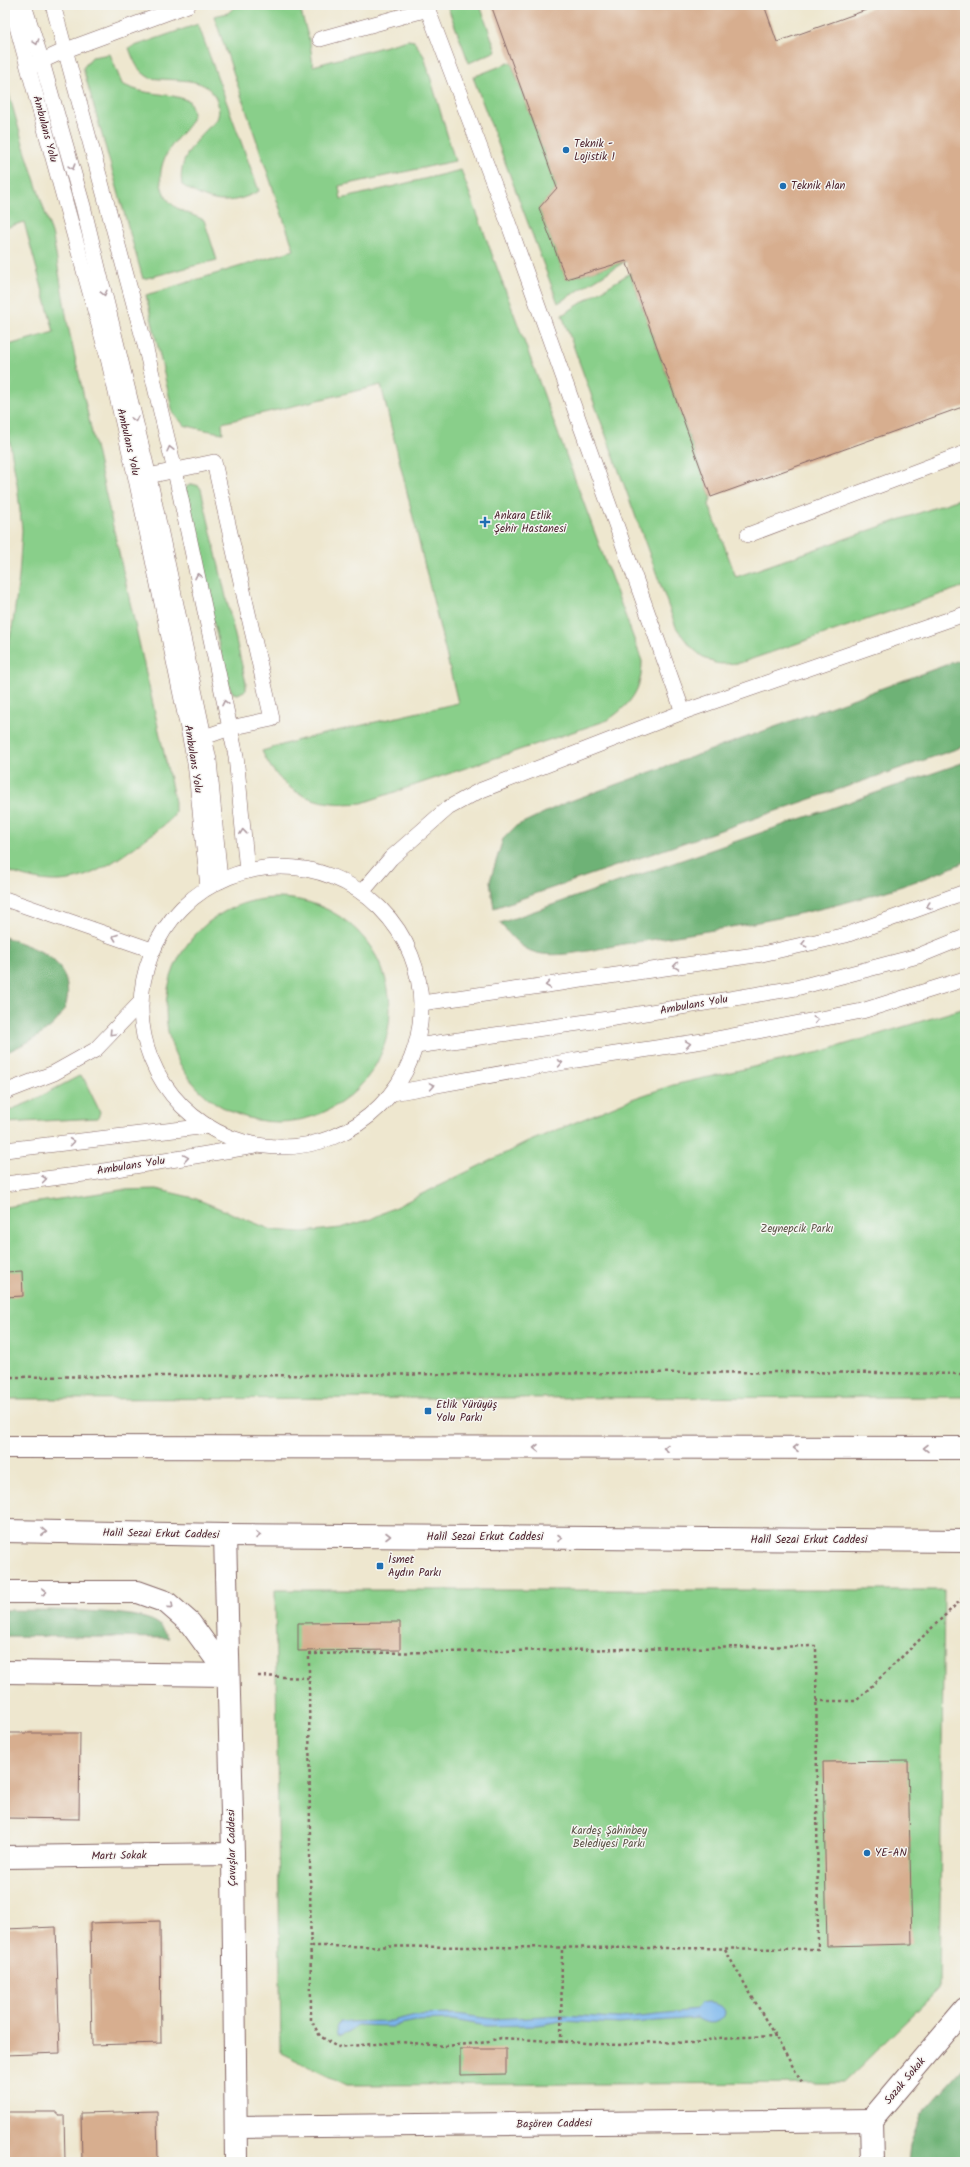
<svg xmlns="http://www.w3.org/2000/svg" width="970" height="2167" font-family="Kalam,sans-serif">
<rect width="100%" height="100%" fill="#f6f6f2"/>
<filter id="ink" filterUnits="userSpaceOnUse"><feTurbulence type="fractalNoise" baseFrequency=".025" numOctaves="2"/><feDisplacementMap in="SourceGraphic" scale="8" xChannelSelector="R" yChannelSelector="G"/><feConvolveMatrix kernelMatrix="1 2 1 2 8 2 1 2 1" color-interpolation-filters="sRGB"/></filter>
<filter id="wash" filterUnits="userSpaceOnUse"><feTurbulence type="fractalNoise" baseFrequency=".012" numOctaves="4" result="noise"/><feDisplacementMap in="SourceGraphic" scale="16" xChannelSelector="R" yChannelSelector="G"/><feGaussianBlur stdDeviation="0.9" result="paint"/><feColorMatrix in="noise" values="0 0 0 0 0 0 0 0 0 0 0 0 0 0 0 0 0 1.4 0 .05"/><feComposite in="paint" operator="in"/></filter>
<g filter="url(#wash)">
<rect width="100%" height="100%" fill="#eee7cf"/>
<g fill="#89cf8a" stroke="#6a775a">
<path d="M237 5H299L310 43 313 66 408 40 414 41 424 56 455 161 339 186 341 199 461 170 642 661C642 690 631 704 608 720L362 803C316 807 282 795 262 751L302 739 458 703 381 385 222 423 223 433C219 433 190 427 184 425L173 413 146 295 294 250 214 16 228 13Z"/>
<path d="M447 5H480L496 51 469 63Z"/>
<path d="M198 24 259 191C228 207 210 203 182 185 178 162 191 146 206 130 210 126 215 123 217 119 223 105 213 87 198 83 187 79 163 80 150 78 137 71 134 61 129 48Z"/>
<path d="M110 54 122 84C146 97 167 91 189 101 192 107 194 113 192 119 188 128 179 135 173 144 159 162 154 188 173 205 181 212 194 215 204 220L217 260 143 279 83 68 92 57Z"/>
<path d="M511 62 557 188 539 208 566 279 626 261 558 303 473 77Z"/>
<path d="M5 80 24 147 53 237 68 326 175 802V812L173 817C162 828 149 836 136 846 90 880 61 892 5 870V660L13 623 19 577 22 530 17 484 5 415V346L54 332 24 222 5 228Z"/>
<path d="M630 273 711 497 709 505 736 577 965 497V586L740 663C733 663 722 665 715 663 698 657 685 641 676 627L562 315Z"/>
<path d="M192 484 199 486 201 489 246 683V690L238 694 233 693 229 686 183 495 186 487Z"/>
<circle cx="278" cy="1010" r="112"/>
<path d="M965 1008V1397L5 1399V1207L121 1190 156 1189 194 1198 272 1230 303 1232 341 1228 371 1219 528 1142 629 1100 673 1085 820 1052Z"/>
<path d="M79 1076 84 1079 100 1112 98 1118 5 1123V1112L30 1102Z"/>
<path d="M275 1590H944L939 1989 843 2083 347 2085 281 2053Z"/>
</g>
<g fill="#6eb276" stroke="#5c6850">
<path d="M965 658V746L494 908 490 881 503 839 516 826 565 803Z"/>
<path d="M965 762V862C859 908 744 926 630 943 603 947 563 959 537 953 520 949 511 936 500 923Z"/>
<path d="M5 937C19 943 35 947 48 956 58 963 65 973 67 986 73 1023 33 1040 5 1053Z"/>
<path d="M5 1610C35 1611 140 1607 160 1625 163 1628 166 1634 169 1638L5 1636Z"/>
<path d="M965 2067V2162H908L910 2145 921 2115Z"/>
</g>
<path fill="#79b6ec" stroke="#626a8c" d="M707 2002C740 2002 722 2035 697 2018L619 2024 562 2021 537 2025 486 2026 453 2020 416 2021 392 2026 356 2025 350 2032 340 2036 337 2035 336 2028 339 2022 392 2021 415 2015 455 2014 493 2019 563 2015 619 2018 696 2010 700 2003Z"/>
<g id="blocks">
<g fill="#d7ae8f">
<path d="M491 5H764L777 42 880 5H965V406L711 497 626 261 566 279 539 208 557 188Z"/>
<path d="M22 1271 23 1296 5 1297V1272Z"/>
<path d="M400 1622V1650L298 1651V1623Z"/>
<path d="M5 1733H80L79 1819 5 1818Z"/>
<path d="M908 1761 912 1944 827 1946 823 1762Z"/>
<path d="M160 1921 161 2043 92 2045 90 1923Z"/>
<path d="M56 1927 60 2053 5 2055V1929Z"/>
<path d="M460 2049H506V2074L460 2075Z"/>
<path d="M157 2111 158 2162H82L81 2113Z"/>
<path d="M5 2112H58V2115H64L65 2162H5Z"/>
</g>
</g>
</g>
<g filter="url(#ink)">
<use href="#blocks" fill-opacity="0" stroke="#836564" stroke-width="1"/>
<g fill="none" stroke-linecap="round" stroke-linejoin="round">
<defs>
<g id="lane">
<path d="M11 5 108 358 136 479 195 762 208 887"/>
<path d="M24 5 42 62 83 206 149 477 209 760 220 881"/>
<path d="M53 5 145 345 175 471 236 756 247 871"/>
<path d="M426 5 504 211 683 712"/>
<path d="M320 39 428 9"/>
<path d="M33 65 66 50 188 5"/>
<path d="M139 478 214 462 272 719 230 728 196 740"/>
<path d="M748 535 965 453"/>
<circle cx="281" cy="1007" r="140"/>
<path d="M362 892 391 858 448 808 479 791 683 712 965 614"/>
<path d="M5 899 152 950"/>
<path d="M422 1003 762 954 846 935 965 892"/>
<path d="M416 1046 615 1018 796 988 918 956 965 937"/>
<path d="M5 1092 54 1073 95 1050 139 1004"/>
<path d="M393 1093 576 1060 716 1039 862 1011 965 979"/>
<path d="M5 1150 208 1126"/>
<path d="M5 1184 92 1173 255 1146"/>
</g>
<g id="street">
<path d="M5 1592H138L166 1602 190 1623 228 1675"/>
<path d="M5 1672 228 1675"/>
<path d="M5 1857 233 1854"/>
<path d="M872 2162 871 2120 965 2009"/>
</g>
<g id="secondary">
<path d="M5 1447 965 1448"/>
<path d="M5 1531 225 1535 965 1541"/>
<path d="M225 1535 233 1854 236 2162"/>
<path d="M236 2127 871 2120"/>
</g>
</defs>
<use href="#lane" stroke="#836564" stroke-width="16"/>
<use href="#street" stroke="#836564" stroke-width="24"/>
<use href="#secondary" stroke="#836564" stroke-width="24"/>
<g stroke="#836564" stroke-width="2.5" stroke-dasharray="3 3" stroke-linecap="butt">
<path d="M5 1377 790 1372 965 1374"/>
<path d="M258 1676 309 1678 311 2020 320 2036 337 2047 400 2042 445 2046 481 2043 501 2038 618 2045 653 2042 695 2043 717 2038 776 2036"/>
<path d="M309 1678V1654L816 1646 818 1949 312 1946"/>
<path d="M816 1701H856L965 1596"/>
<path d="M725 1950 803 2084"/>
<path d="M561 2043 562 1948"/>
</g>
<use href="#lane" stroke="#fff" stroke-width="15"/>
<use href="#street" stroke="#fff" stroke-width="22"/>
<use href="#secondary" stroke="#fff" stroke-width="22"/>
</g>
<defs><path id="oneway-chevron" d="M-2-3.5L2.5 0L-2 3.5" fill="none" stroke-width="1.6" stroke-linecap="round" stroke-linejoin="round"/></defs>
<g stroke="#ae9aa0">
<use href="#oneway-chevron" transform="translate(36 42) rotate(72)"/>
<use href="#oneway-chevron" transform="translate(72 167) rotate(74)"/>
<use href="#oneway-chevron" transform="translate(104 293) rotate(76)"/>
<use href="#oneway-chevron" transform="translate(135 419) rotate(77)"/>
<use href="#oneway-chevron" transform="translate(170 449) rotate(-103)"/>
<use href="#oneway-chevron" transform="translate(198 576) rotate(-102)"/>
<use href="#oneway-chevron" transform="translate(225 703) rotate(-102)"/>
<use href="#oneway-chevron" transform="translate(243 832) rotate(-96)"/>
<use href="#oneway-chevron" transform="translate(929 906) rotate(161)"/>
<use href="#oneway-chevron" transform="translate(115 937) rotate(-160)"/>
<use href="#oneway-chevron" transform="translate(804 944) rotate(167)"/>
<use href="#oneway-chevron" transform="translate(676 966) rotate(172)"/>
<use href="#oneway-chevron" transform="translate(548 985) rotate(172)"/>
<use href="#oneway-chevron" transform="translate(816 1020) rotate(-11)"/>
<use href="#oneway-chevron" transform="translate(112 1033) rotate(134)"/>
<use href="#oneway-chevron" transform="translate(688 1044) rotate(-9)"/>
<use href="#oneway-chevron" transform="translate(560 1063) rotate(-10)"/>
<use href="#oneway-chevron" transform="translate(432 1086) rotate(-10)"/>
<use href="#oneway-chevron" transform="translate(72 1142) rotate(-7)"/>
<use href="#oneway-chevron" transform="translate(186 1158) rotate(-9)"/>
<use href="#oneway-chevron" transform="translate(44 1179) rotate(-7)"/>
<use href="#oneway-chevron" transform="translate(536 1448) rotate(180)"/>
<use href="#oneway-chevron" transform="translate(666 1448) rotate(180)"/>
<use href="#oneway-chevron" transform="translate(796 1448) rotate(180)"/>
<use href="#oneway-chevron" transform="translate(926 1448) rotate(180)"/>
<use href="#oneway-chevron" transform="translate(44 1532) rotate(1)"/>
<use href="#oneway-chevron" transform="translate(258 1535)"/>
<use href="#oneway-chevron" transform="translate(388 1536)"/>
<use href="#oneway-chevron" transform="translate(560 1538)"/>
<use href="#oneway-chevron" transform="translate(44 1592)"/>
<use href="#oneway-chevron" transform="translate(171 1606) rotate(41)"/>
</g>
</g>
<g fill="#1f6fb2" stroke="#f6f6f2" stroke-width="1.5">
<circle cx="566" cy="150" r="4"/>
<circle cx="783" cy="186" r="4"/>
<path d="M483 516h4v4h4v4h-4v4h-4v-4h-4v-4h4z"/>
<rect x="424" y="1407" width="8" height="8" rx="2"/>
<rect x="376" y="1562" width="8" height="8" rx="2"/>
<circle cx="867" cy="1853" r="4"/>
</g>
<g text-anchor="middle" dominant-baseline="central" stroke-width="3" stroke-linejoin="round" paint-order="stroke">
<g font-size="11" fill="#4a1f2b" stroke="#f6f6f2">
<text transform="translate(45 129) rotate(75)">Ambulans Yolu</text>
<text transform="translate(128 442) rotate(77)">Ambulans Yolu</text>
<text transform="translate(193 759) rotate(81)">Ambulans Yolu</text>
<text transform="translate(694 1005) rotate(-10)">Ambulans Yolu</text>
<text transform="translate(131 1166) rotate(-9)">Ambulans Yolu</text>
<text transform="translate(161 1534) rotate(1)">Halil Sezai Erkut Caddesi</text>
<text x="485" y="1537">Halil Sezai Erkut Caddesi</text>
<text x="809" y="1540">Halil Sezai Erkut Caddesi</text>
<text transform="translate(232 1848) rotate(-91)">Çavuşlar Caddesi</text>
<text transform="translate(119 1856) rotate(-1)">Martı Sokak</text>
<text transform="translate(905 2081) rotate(-50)">Sazak Sokak</text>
<text transform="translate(554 2124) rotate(-1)">Başören Caddesi</text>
</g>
<g font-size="11" fill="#4a1f2b" stroke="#f6f6f2" text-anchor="start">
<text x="574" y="144">Teknik -<tspan x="574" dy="13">Lojistik 1</tspan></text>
<text x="791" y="186">Teknik Alan</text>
<text x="494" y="516">Ankara Etlik<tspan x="494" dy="13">Şehir Hastanesi</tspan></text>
<text x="436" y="1405">Etlik Yürüyüş<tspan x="436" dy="13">Yolu Parkı</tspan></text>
<text x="388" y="1560">İsmet<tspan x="388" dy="13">Aydın Parkı</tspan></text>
<text x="875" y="1853">YE-AN</text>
</g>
<g font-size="11" fill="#5d5448" stroke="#f6f6f2">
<text x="797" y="1229">Zeynepcik Parkı</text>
<text x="609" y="1831">Kardeş Şahinbey<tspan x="609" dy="13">Belediyesi Parkı</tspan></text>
</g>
</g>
<rect width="970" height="2167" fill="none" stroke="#f6f6f2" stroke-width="20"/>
</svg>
